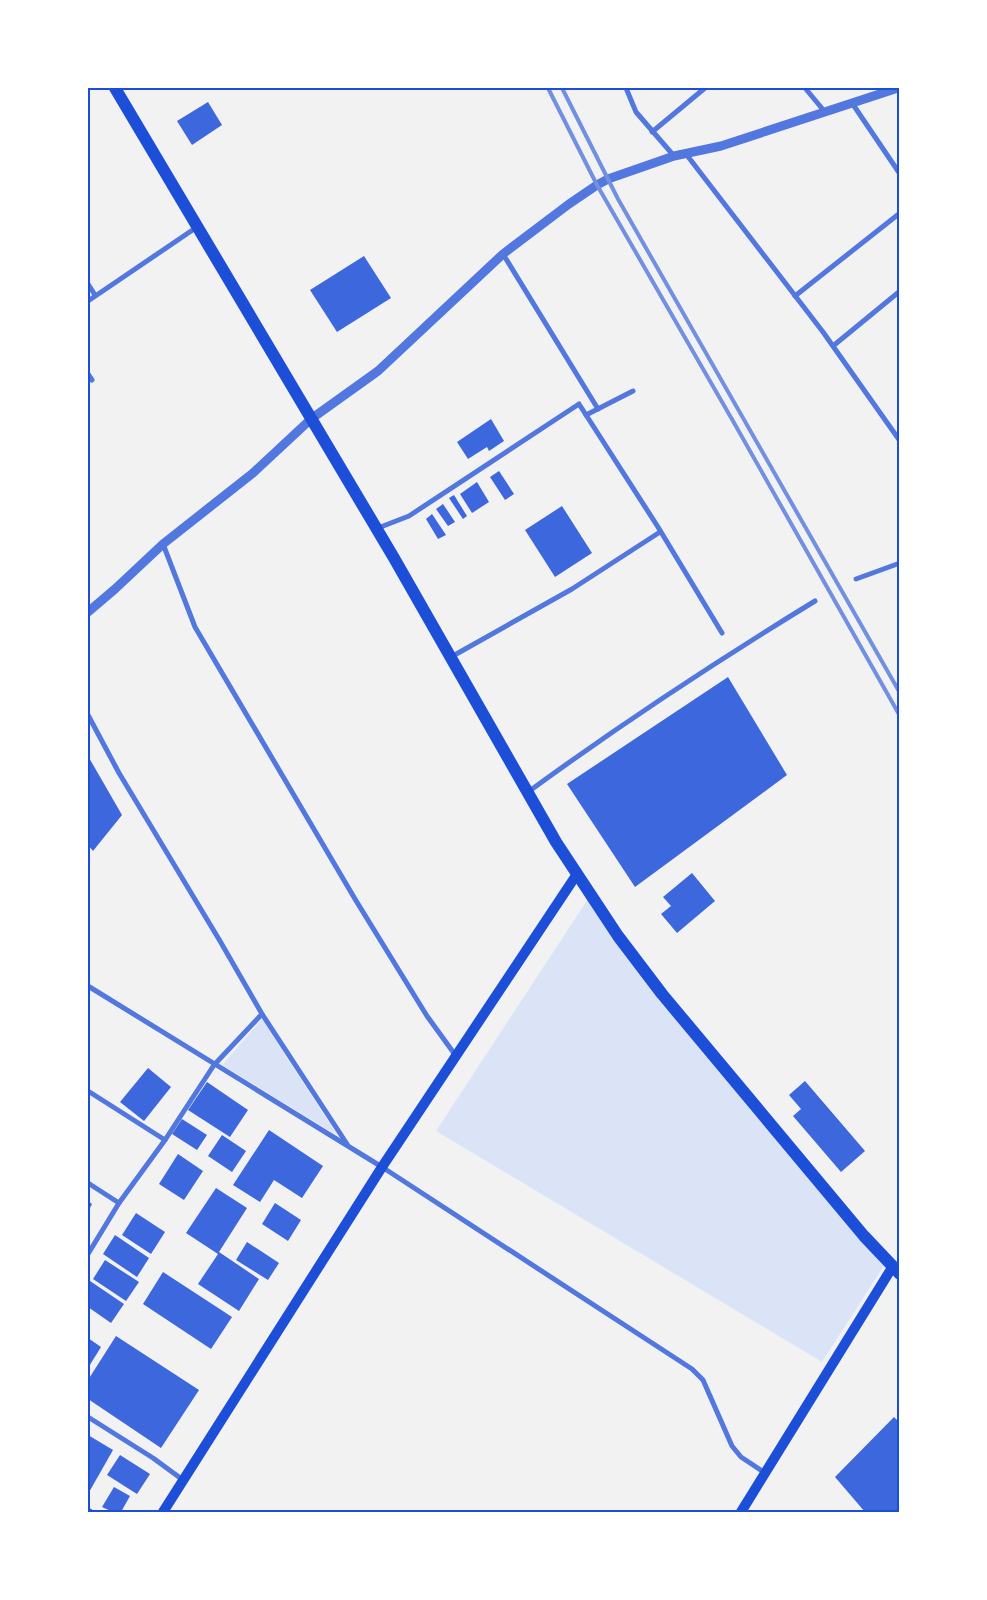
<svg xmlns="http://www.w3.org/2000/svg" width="987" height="1600" font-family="Inter,sans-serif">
<rect width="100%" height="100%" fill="#f2f2f2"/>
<g fill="#dbe4f7">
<path d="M588 899 885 1264 822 1362 436 1131Z"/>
<path d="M262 1019 337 1135 222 1065Z"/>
</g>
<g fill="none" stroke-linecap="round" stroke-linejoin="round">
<path stroke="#bfd3fe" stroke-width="4.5" d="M88 89 89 88"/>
</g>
<g fill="#3d67dc">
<path d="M208 102 222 125 192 145 177 121Z"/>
<path d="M364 256 391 298 337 332 310 290Z"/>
<path d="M491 419 504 441 489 451 487 447 468 459 457 442Z"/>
<path d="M499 471 514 494 505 500 490 477Z"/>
<path d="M477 482 489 502 472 513 460 494Z"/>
<path d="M454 495 467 516 463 519 449 498Z"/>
<path d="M443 504 455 522 448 526 436 509Z"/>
<path d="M562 506 592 553 555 577 525 530Z"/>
<path d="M432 514 446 535 438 539 426 519Z"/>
<path d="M728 677 787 775 635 887 567 784Z"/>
<path d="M88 756 122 815 93 851 88 845Z"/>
<path d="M692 873 715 901 677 933 661 914 671 906 663 897Z"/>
<path d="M148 1068 171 1087 144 1121 120 1102Z"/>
<path d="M805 1081 865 1151 841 1172 793 1116 801 1109 789 1095Z"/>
<path d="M207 1082 248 1110 230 1137 188 1110Z"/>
<path d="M182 1119 207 1135 197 1150 172 1134Z"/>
<path d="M269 1130 323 1166 302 1198 274 1180 260 1202 233 1185Z"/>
<path d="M222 1135 246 1151 232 1172 208 1156Z"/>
<path d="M178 1154 203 1171 184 1200 159 1184Z"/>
<path d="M216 1188 247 1208 219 1252 259 1279 239 1311 198 1284 218 1254 186 1233Z"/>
<path d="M88 1201 92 1204 88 1212Z"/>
<path d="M275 1203 301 1220 288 1241 262 1224Z"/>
<path d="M136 1213 165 1232 151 1254 122 1235Z"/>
<path d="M115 1235 149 1258 137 1277 103 1254Z"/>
<path d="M247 1242 279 1263 268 1280 236 1260Z"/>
<path d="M105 1260 139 1282 126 1301 93 1279Z"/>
<path d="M163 1272 232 1317 211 1349 143 1304Z"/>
<path d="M90 1281 124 1304 111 1323 88 1307V1285Z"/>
<path d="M116 1336 199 1390 161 1448 88 1399V1380Z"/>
<path d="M88 1338 101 1347 88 1368Z"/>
<path d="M894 1417 900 1423V1512H865L835 1477Z"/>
<path d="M88 1435 113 1450 88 1494Z"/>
<path d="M120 1455 150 1474 137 1494 107 1475Z"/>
<path d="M114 1487 130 1496 121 1512H113L102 1507Z"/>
<path d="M88 1507 96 1512H88Z"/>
</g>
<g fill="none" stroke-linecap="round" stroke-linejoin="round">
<g stroke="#5277de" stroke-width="5">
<path d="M626 88 636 112 674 156"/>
<path d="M805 88 825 112"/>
<path d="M852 103 900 174"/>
<path d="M652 132 705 88"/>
<path d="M686 154 823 332 900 441"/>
<path d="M503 254 598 409"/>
<path d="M88 284 95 295"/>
<path d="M795 296 900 213"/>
<path d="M88 301 197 227"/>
<path d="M833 346 900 291"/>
<path d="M88 374 92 380"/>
<path d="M586 415 633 391"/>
<path d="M378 528 409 516 579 404 658 527 722 633"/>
<path d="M163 544 195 627 355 899 427 1016 456 1056"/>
<path d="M856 579 900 563"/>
<path d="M451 657 572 589 660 532"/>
<path d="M88 715 119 773 220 941 262 1014 347 1144"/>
<path d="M528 792C621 724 717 661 815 601"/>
<path d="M88 986 382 1167 692 1369 703 1380 732 1446 741 1457 765 1473"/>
<path d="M88 1091 165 1140"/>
<path d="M88 1183 119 1203"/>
<path d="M88 1254 119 1203 165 1140 214 1065 262 1014"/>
<path d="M88 1417 153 1458 183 1480"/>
</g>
<path stroke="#5277de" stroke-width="9" d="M88 612 115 589 163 544 253 473 311 419 378 371 503 254 569 204 597 185 608 179 674 156 721 146 898 88"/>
<g stroke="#1d4ed8" stroke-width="10">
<path d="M163 1512 382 1167 577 874"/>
<path d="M741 1512 893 1266"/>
</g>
<path stroke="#1d4ed8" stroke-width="12" d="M115 88 394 558 556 842 618 936 662 994 864 1236 900 1274"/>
<g stroke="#7290e2" stroke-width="4">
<path d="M548 88 597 185 733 421 900 716"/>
<path d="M562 88 618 199 900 693"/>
</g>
</g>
<rect width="987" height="1600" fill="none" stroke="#ffffff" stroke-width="178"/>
<rect x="89" y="89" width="809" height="1422" fill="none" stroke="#1d4ed8" stroke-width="2"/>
</svg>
